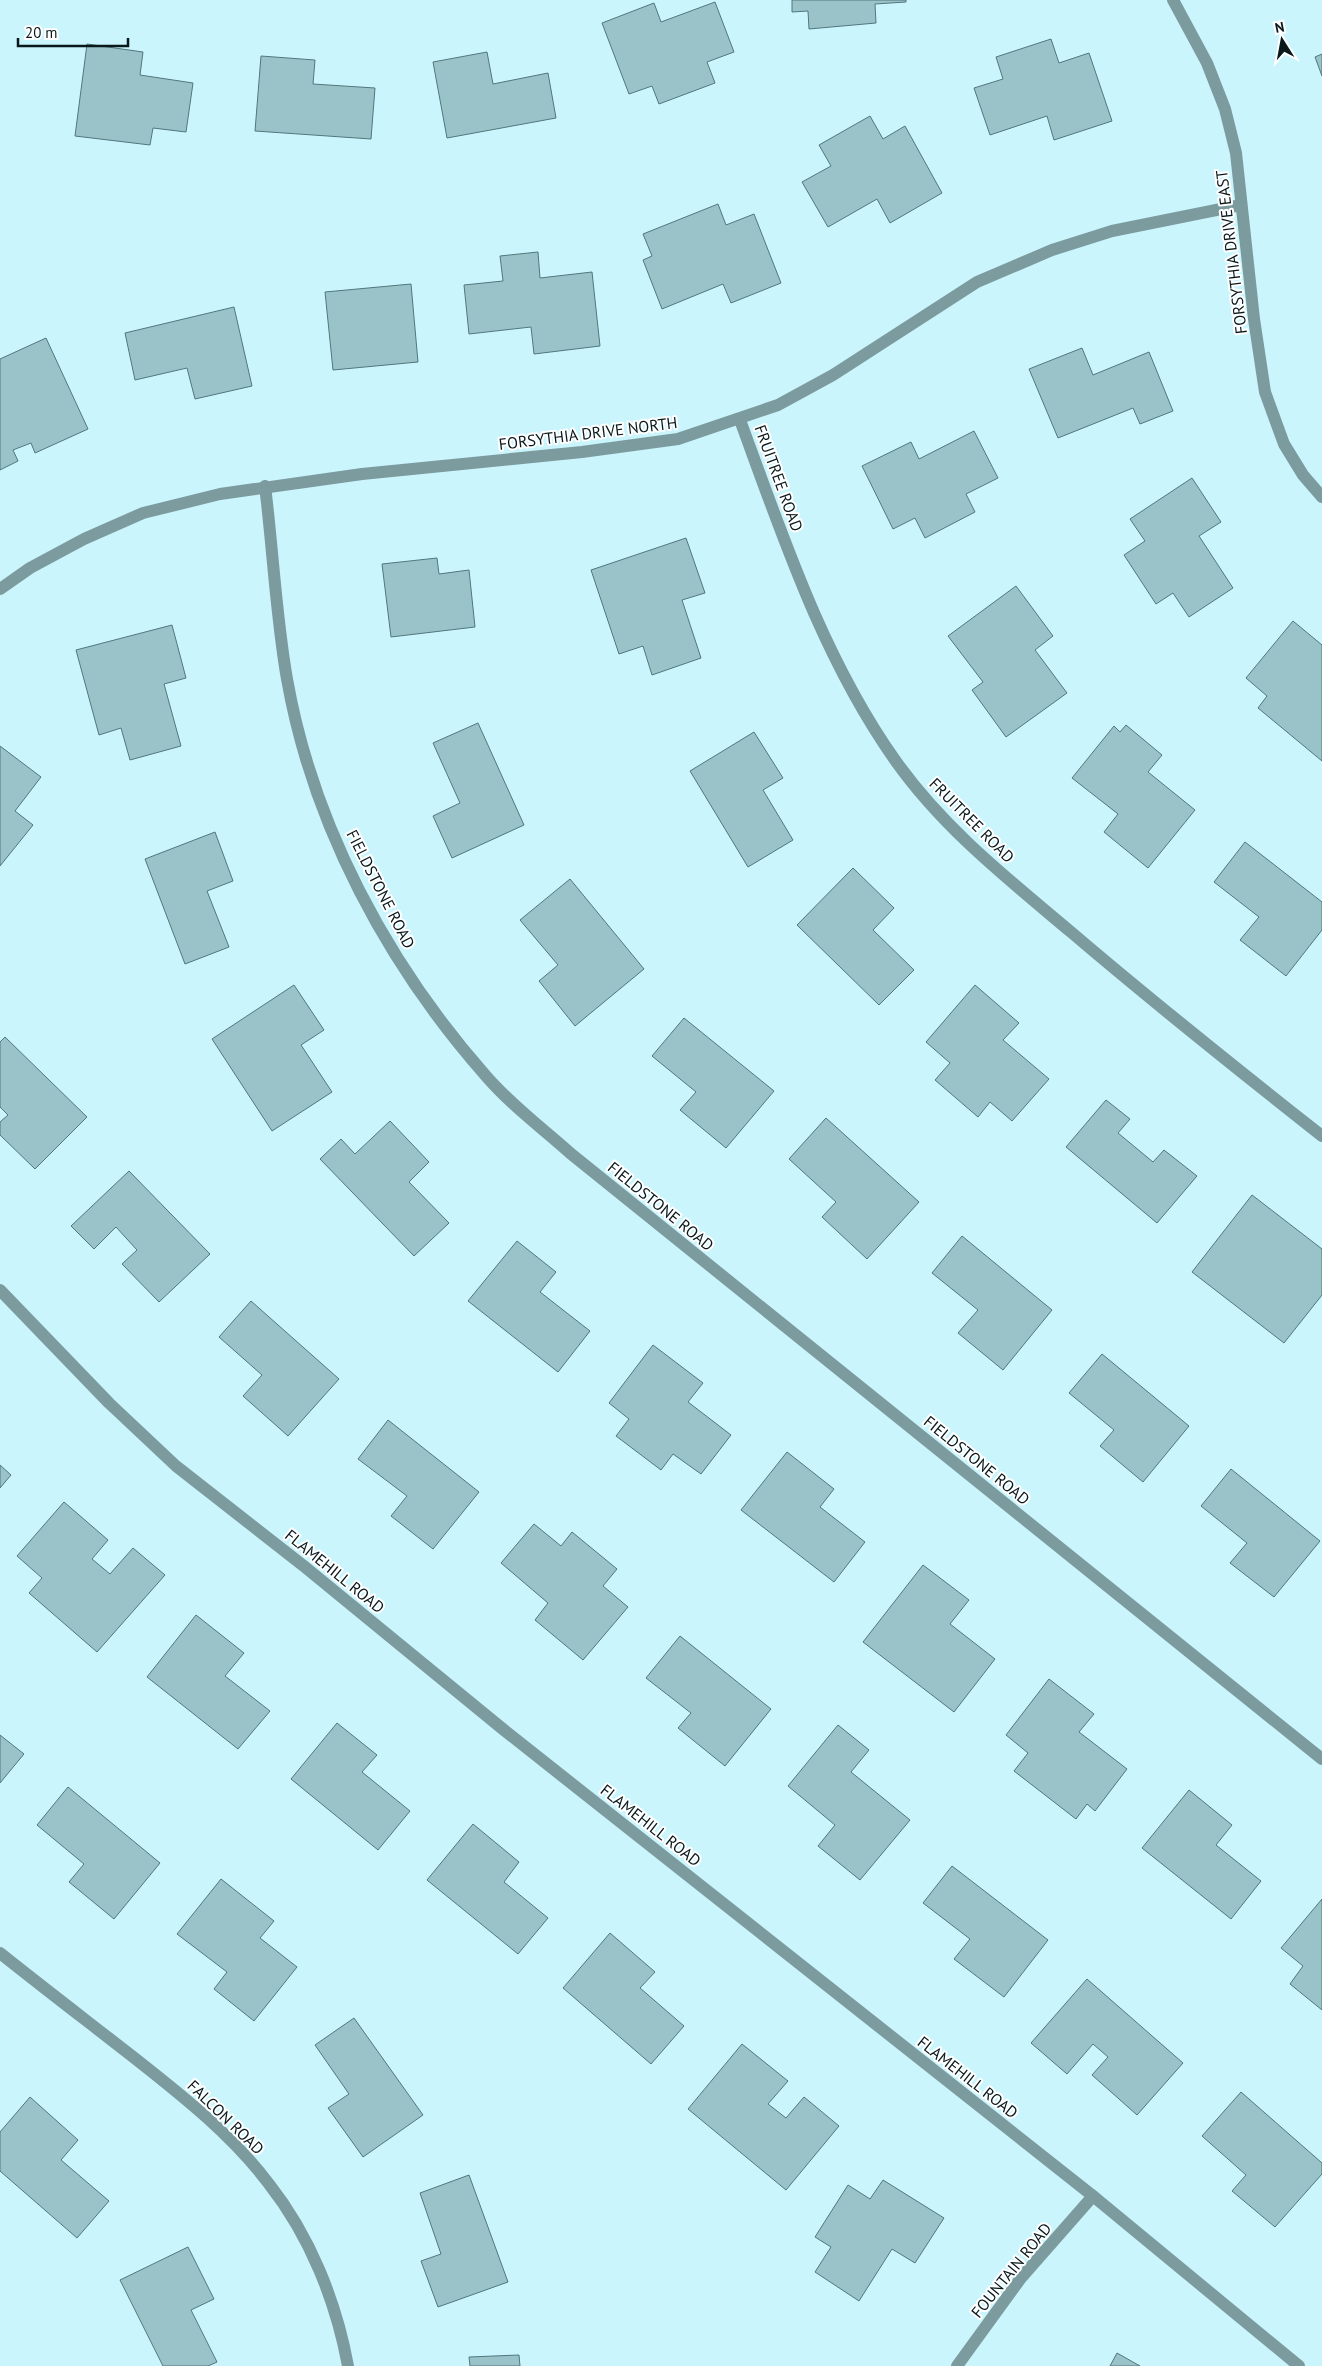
<svg xmlns="http://www.w3.org/2000/svg" width="1322" height="2366" font-family="'PT Sans',sans-serif">
<rect width="100%" height="100%" fill="#cbf5fc"/>
<g fill="#9ac3c9" stroke="#51777d">
<path d="M792 0H906V2L875 4 876 23 809 29 808 11 792 12Z"/>
<path d="M715 2 734 52 707 62 715 83 659 104 652 86 629 94 602 23 654 3 661 22Z"/>
<path d="M1051 39 1059 63 1089 53 1112 121 1054 140 1047 116 990 135 974 88 1003 79 996 57Z"/>
<path d="M87 44 143 52 140 75 193 83 186 132 153 128 150 145 75 136Z"/>
<path d="M487 52 493 84 548 73 556 118 447 138 433 62Z"/>
<path d="M1322 54V76L1315 57Z"/>
<path d="M261 56 315 60 313 84 375 88 371 139 255 131Z"/>
<path d="M870 116 883 139 905 126 942 193 890 223 877 199 828 227 802 182 831 166 819 145Z"/>
<path d="M718 204 726 225 754 214 781 283 731 303 723 284 662 309 643 260 652 256 643 234Z"/>
<path d="M538 252 540 278 592 272 600 346 534 354 531 327 469 334 464 285 503 281 500 256Z"/>
<path d="M411 284 418 362 333 370 325 292Z"/>
<path d="M234 307 252 386 195 399 187 368 135 380 125 333Z"/>
<path d="M46 338 88 429 35 453 31 443 13 450 18 461 0 470V359Z"/>
<path d="M1082 348 1093 375 1149 352 1173 411 1140 424 1133 408 1058 438 1029 369Z"/>
<path d="M974 431 998 478 966 494 975 512 925 538 915 518 893 529 862 466 911 442 919 459Z"/>
<path d="M1192 478 1221 522 1199 536 1233 588 1189 617 1173 593 1156 604 1124 555 1145 541 1130 519Z"/>
<path d="M686 538 705 593 682 600 701 658 652 675 643 646 619 654 591 570Z"/>
<path d="M437 558 439 574 469 570 475 627 391 637 382 564Z"/>
<path d="M1016 586 1053 636 1035 650 1067 693 1006 737 972 690 983 682 948 636Z"/>
<path d="M1293 621 1322 645V761L1258 708 1267 696 1246 678Z"/>
<path d="M172 625 186 678 164 684 181 746 130 760 121 728 99 735 76 650Z"/>
<path d="M478 723 524 825 452 858 433 816 460 803 433 743Z"/>
<path d="M1126 725 1162 755 1148 772 1195 810 1148 868 1104 832 1118 814 1072 778 1114 726 1120 732Z"/>
<path d="M754 732 783 778 763 790 793 840 748 867 690 771Z"/>
<path d="M0 746 41 777 15 811 33 825 0 866Z"/>
<path d="M215 832 233 881 207 891 229 947 185 964 145 859Z"/>
<path d="M1245 842 1322 902V930L1286 976 1240 940 1259 917 1214 882Z"/>
<path d="M853 868 894 908 873 930 914 970 879 1005 797 925Z"/>
<path d="M570 879 644 969 575 1026 539 981 558 965 520 920Z"/>
<path d="M294 985 324 1030 301 1045 332 1092 272 1131 212 1039Z"/>
<path d="M975 985 1019 1023 1003 1040 1049 1079 1012 1121 990 1102 978 1117 935 1080 950 1063 926 1042Z"/>
<path d="M684 1018 774 1091 726 1148 680 1110 696 1092 652 1056Z"/>
<path d="M5 1037 87 1117 35 1169 0 1135V1122L8 1115 0 1107V1042Z"/>
<path d="M1106 1100 1130 1119 1118 1133 1153 1162 1164 1150 1197 1176 1157 1223 1066 1147Z"/>
<path d="M826 1118 919 1202 867 1259 822 1217 836 1202 789 1159Z"/>
<path d="M390 1121 429 1162 409 1182 449 1223 414 1256 320 1159 341 1139 355 1154Z"/>
<path d="M129 1171 210 1254 159 1302 122 1264 137 1250 116 1227 94 1249 71 1226Z"/>
<path d="M1252 1195 1322 1249V1295L1284 1343 1192 1272Z"/>
<path d="M962 1236 1052 1310 1003 1370 958 1333 978 1310 932 1273Z"/>
<path d="M517 1241 556 1272 540 1292 590 1331 558 1372 468 1301Z"/>
<path d="M251 1301 339 1379 288 1436 243 1396 262 1375 219 1337Z"/>
<path d="M653 1345 703 1383 688 1402 731 1435 701 1474 673 1454 661 1470 616 1436 629 1419 609 1403Z"/>
<path d="M1102 1354 1189 1426 1143 1482 1100 1446 1114 1430 1069 1393Z"/>
<path d="M388 1420 479 1492 433 1549 391 1516 407 1496 358 1459Z"/>
<path d="M787 1452 834 1489 820 1507 865 1542 834 1582 741 1510Z"/>
<path d="M0 1465 11 1475 0 1488Z"/>
<path d="M1231 1469 1320 1541 1274 1597 1230 1563 1247 1543 1201 1506Z"/>
<path d="M64 1502 108 1540 92 1559 110 1574 133 1548 165 1575 97 1652 29 1593 42 1578 17 1556Z"/>
<path d="M534 1524 561 1546 572 1532 617 1569 603 1586 628 1607 583 1660 535 1620 548 1603 501 1563Z"/>
<path d="M923 1565 969 1600 950 1624 995 1659 954 1712 863 1642Z"/>
<path d="M196 1615 244 1653 225 1676 270 1711 238 1749 147 1677Z"/>
<path d="M680 1636 771 1709 725 1766 678 1728 691 1713 646 1678Z"/>
<path d="M1049 1679 1094 1714 1079 1732 1127 1769 1095 1811 1087 1804 1076 1819 1014 1771 1028 1753 1006 1735Z"/>
<path d="M337 1723 377 1755 362 1772 410 1811 378 1850 291 1779Z"/>
<path d="M838 1725 869 1750 851 1772 910 1820 860 1880 818 1846 835 1825 788 1786Z"/>
<path d="M0 1735 24 1754 0 1783Z"/>
<path d="M68 1787 160 1863 114 1919 69 1882 84 1864 37 1825Z"/>
<path d="M1189 1790 1232 1825 1216 1845 1261 1881 1231 1919 1142 1848Z"/>
<path d="M473 1824 519 1862 504 1882 548 1918 518 1954 427 1880Z"/>
<path d="M952 1866 1048 1940 1004 1997 954 1959 970 1939 923 1903Z"/>
<path d="M221 1879 274 1921 260 1938 297 1967 254 2021 214 1989 227 1972 177 1934Z"/>
<path d="M1322 1899V2010L1290 1984 1303 1966 1281 1948Z"/>
<path d="M610 1933 655 1972 640 1988 684 2026 651 2064 563 1988Z"/>
<path d="M1087 1979 1183 2063 1137 2115 1092 2075 1108 2057 1093 2044 1067 2074 1031 2043Z"/>
<path d="M354 2018 423 2115 363 2157 328 2108 349 2094 315 2045Z"/>
<path d="M742 2044 788 2081 768 2104 786 2118 804 2097 839 2126 786 2190 688 2109Z"/>
<path d="M1241 2092 1322 2163V2174L1275 2227 1232 2191 1246 2175 1202 2136Z"/>
<path d="M30 2097 78 2140 61 2160 109 2201 77 2238 0 2171V2132Z"/>
<path d="M469 2175 508 2282 438 2307 421 2261 441 2254 420 2193Z"/>
<path d="M883 2180 944 2218 915 2263 892 2249 859 2301 815 2272 831 2247 815 2237 848 2185 870 2199Z"/>
<path d="M188 2247 214 2299 191 2310 217 2362 208 2366H163L120 2280Z"/>
<path d="M1117 2353 1140 2366H1110Z"/>
<path d="M519 2355 520 2366H470L469 2357Z"/>
</g>
<g fill="none" stroke-linecap="round" stroke-linejoin="round">
<g stroke="#7c9b9f" stroke-width="12">
<path d="M1173 0 1207 63 1225 109 1236 153 1254 319 1265 392 1284 444 1303 475 1322 497"/>
<path d="M740 420C783 537 823 658 895 760 943 828 1008 879 1071 932 1153 1002 1237 1069 1322 1136"/>
<path d="M265 486C273 550 276 617 287 679 313 826 388 965 486 1076 510 1104 542 1128 570 1153L1322 1759"/>
<path d="M0 589 30 568 84 539 143 513 220 494 362 474 582 452 678 439 778 405 833 375 977 282 1052 250 1112 231 1241 205"/>
<path d="M0 1290 109 1403 176 1466 305 1567 504 1730 1093 2196 1299 2366"/>
<path d="M0 1953C45 1989 91 2024 137 2060 184 2097 233 2136 269 2184 310 2236 336 2301 348 2366"/>
<path d="M957 2366 1021 2278 1093 2196"/>
</g>
</g>
<g text-anchor="middle" dominant-baseline="central" stroke-width="4" stroke-linejoin="round" paint-order="stroke">
<g font-size="16" fill="#09181b" stroke="#fff">
<text transform="translate(1231 252) rotate(-97)">FORSYTHIA DRIVE EAST</text>
<text transform="translate(588 433) rotate(-7)">FORSYTHIA DRIVE NORTH</text>
<text transform="translate(779 478) rotate(70)">FRUITREE ROAD</text>
<text transform="translate(972 820) rotate(45)">FRUITREE ROAD</text>
<text transform="translate(381 889) rotate(63)">FIELDSTONE ROAD</text>
<text transform="translate(661 1206) rotate(39)">FIELDSTONE ROAD</text>
<text transform="translate(977 1460) rotate(39)">FIELDSTONE ROAD</text>
<text transform="translate(335 1571) rotate(39)">FLAMEHILL ROAD</text>
<text transform="translate(651 1825) rotate(38)">FLAMEHILL ROAD</text>
<text transform="translate(968 2077) rotate(38)">FLAMEHILL ROAD</text>
<text transform="translate(226 2117) rotate(44)">FALCON ROAD</text>
<text transform="translate(1011 2270) rotate(-51)">FOUNTAIN ROAD</text>
</g>
</g>
<g transform="translate(1282 40) rotate(349)" stroke="#ffffff" stroke-width="4" paint-order="stroke">
<path d="M0-4L9 19L0 12L-9 19Z" fill="#09181b"/>
<text y="-8" font-size="14" font-weight="bold" text-anchor="middle" fill="#09181b">N</text>
</g>
<path d="M18 38v8h110v-8" fill="none" stroke="#09181b" stroke-width="2.5"/>
<text x="25" y="38" font-size="15" fill="#09181b" stroke="#ffffff" stroke-width="4" paint-order="stroke">20 m</text>
</svg>
